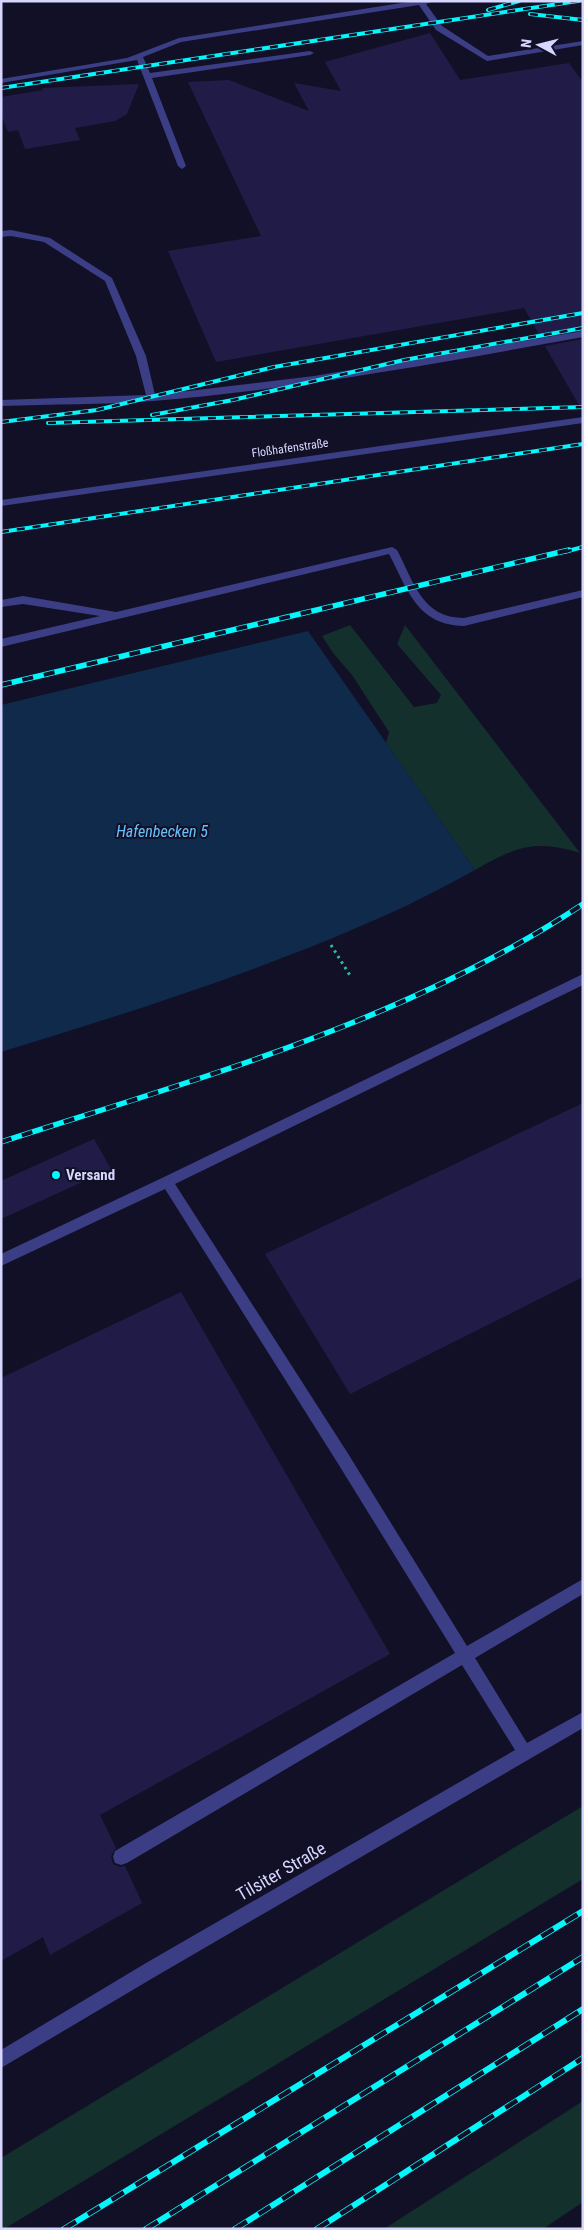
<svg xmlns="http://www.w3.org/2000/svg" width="584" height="2230" font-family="'Roboto Condensed',sans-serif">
<rect width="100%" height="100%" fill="#121026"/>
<g fill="#13302d">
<path d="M350 625 414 707 437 703 441 695 397 644 405 625 580 853C534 839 516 847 475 870L386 743 389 732 352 675 333 653 322 636Z"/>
<path d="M583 1806V1879L4 2229H1V2158Z"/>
<path d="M583 2101V2202L543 2229H384Z"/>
</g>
<path fill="#0f2a4b" d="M308 631 475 870C453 882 430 894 408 905 277 966 138 1010 1 1052V705Z"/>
<g fill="#211c47">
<path d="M430 33 460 80 569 63 583 82V329L540 336 524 308 216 362 168 251 261 236 188 82 229 80 309 111 294 83 341 91 325 62Z"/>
<path d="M139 84 127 114 115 121 75 128 80 140 25 149 18 130 8 132 1 115V97L43 90 42 88Z"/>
<path d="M583 339V412L545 346Z"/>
<path d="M583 1103V1277L350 1394 265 1254Z"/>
<path d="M94 1139 111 1169 1 1219V1181Z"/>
<path d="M181 1292 390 1654 100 1815 116 1848 111 1856 113 1864 120 1867 125 1866 142 1903 50 1955 43 1937 1 1961V1378Z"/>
</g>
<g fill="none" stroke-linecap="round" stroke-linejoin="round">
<path stroke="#31b7a4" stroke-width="3" stroke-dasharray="2.5 4" stroke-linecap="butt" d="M331 945 351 977"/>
<g fill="#3b3e85" fill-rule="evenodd">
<path d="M414 1H434L426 4 442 26 488 56 583 41V45L487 61 436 30 419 5 181 42 143 57 150 73 310 51 314 53 310 55 152 78 186 166 182 169 178 166 137 60 1 83V79L127 58 179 38Z"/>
<path d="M11 230 50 238 112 278 146 356 155 395 314 376 583 331V337C440 363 297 389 153 401 102 405 52 404 1 406V400L146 395 136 356 105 281 44 242 11 236 1 237V231Z"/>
<path d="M583 417V423L1 506V500Z"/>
<path d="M392 547 397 550C414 582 422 618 464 618L583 590V597L464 626C417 625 408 590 389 554L1 647V639L100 616 23 604 1 607V600L23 596 116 612Z"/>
<path d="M583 974V985L175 1184 347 1452 467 1646 583 1579V1594L475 1658 527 1743 583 1712V1728L158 1975 1 2068V2050L146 1963 515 1750 462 1665 127 1863 121 1865 115 1863 113 1857 115 1851 455 1653 337 1462 165 1189 1 1266V1254L162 1178Z"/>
</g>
<defs>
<g id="rail-far2">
<path d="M488 10 519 1"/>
<path d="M530 14 583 20"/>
<path d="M1 88 578 1"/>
<path d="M152 415 233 400 404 360 583 328"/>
<path d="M1 422 97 410 274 367 583 313"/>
<path d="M48 423 583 407"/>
<path d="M1 532 583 444"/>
<path d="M564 552 583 547"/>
</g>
<g id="rail-far1">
<path d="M1 685 569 550"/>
<path d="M1 1142C200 1078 407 1021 583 904"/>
</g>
<g id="rail">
<path d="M64 2229 583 1911"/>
<path d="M146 2229 583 1957"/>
<path d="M235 2229 583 2009"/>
<path d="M317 2229 583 2058"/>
</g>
</defs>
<use href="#rail-far2" stroke="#05f6fb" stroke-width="4"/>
<use href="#rail-far1" stroke="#05f6fb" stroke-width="5.5"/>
<use href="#rail" stroke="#05f6fb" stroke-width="6"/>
<use href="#rail-far2" stroke="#121026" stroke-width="2.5" stroke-dasharray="8" stroke-linecap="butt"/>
<use href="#rail-far1" stroke="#121026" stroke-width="4" stroke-dasharray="11" stroke-linecap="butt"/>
<use href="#rail" stroke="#121026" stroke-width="4.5" stroke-dasharray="14" stroke-linecap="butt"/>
</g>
<circle fill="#05f6fb" stroke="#121026" stroke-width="2" cx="56" cy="1175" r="5"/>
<g text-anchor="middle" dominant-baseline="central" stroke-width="4" stroke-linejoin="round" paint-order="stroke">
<g font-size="12" fill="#d7d6fe" stroke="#121026">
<text transform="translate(290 448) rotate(-8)">Floßhafenstraße</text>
</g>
<g font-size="15" font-weight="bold" fill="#d7d6fe" stroke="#121026" text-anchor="start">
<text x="66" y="1175">Versand</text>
</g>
<g font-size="16" font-style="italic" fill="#66c2fd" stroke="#121026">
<text x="162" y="831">Hafenbecken 5</text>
</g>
<g font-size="18" fill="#d7d6fe" stroke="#121026">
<text transform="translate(281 1871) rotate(-30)">Tilsiter Straße</text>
</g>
</g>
<rect width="584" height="2230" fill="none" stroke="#d7d6fe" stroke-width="5"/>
<g transform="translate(539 45) rotate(277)" stroke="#121026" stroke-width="4" paint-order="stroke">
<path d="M0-4L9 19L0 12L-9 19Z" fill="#d7d6fe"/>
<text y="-8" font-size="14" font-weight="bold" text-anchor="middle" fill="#d7d6fe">N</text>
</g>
</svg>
